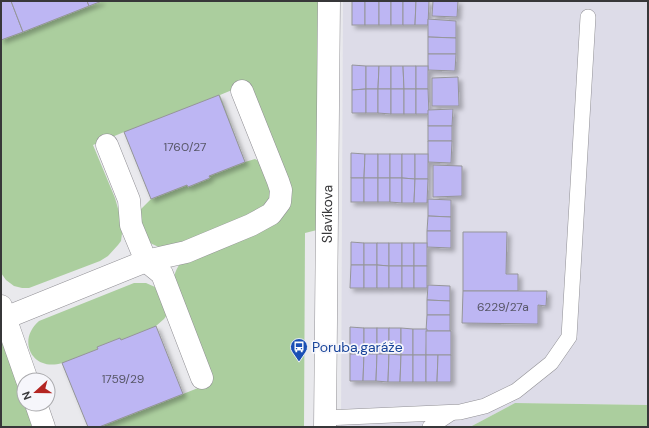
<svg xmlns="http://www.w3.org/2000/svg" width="649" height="428" font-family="'DM Sans',sans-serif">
<defs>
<filter id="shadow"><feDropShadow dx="3.5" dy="3.5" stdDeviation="2" flood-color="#0004"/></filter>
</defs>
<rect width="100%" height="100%" fill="#e9e9ed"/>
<path fill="#dddce8" d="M343 1H648V405L515 403 470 427H341Z"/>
<g fill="#abce9e">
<path d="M1 1H318L317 230 305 233 304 427H88L62 363C33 372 16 341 39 321L134 283H146L155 287 167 315 164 319 156 326 183 394 213 382 177 292C174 280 172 277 179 265L247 236 288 183 249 83 220 95 245 162 255 159 262 163 272 186 269 202 250 218 163 249 150 243 139 224 141 209 151 199 124 132 93 145 115 198 123 226 121 241 118 245 108 256 100 261 29 288H22L14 286 6 280 1 273Z"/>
<path d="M1 339 30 420 32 427H1Z"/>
<path d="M515 403 648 405V427H470Z"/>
</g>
<g fill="#bdb6f3" stroke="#959599" filter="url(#shadow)">
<path d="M1 1H11L23 32 1 40Z"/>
<path d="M11 1H87L89 6 23 32Z"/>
<path d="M87 1H102L89 6Z"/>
<rect x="352" y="1" width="13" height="24"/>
<rect x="365" y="1" width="14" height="24"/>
<rect x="379" y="1" width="12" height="24"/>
<rect x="391" y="1" width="12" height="24"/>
<path d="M403 1H416L415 25H403Z"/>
<path d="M416 1H429L428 25H415Z"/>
<path d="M433 1H458L457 17 432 16Z"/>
<path d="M428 19 456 21V38L428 37Z"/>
<path d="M428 37 456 38V54H428Z"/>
<path d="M428 54H456L455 71 428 70Z"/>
<path d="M352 65 366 66V89L352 90Z"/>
<path d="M366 66H379L378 89H366Z"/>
<path d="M379 66H391V89H378Z"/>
<path d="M391 66H403L404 89H391Z"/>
<path d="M403 66H416V89H404Z"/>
<rect x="416" y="66" width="12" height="23"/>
<path d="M458 77 459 106H432V78Z"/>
<path d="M366 89V113H352V90Z"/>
<rect x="366" y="89" width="12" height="24"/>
<path d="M378 89H391V114L378 113Z"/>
<rect x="391" y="89" width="13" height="25"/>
<rect x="404" y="89" width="12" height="25"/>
<path d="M416 89H428L429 114H416Z"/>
<path d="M219 95 245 162 209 176 210 178 188 187 187 185 151 199 124 132Z"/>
<path d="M453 109 452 126H428V110Z"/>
<rect x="428" y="126" width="24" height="15"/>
<path d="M428 141H452L451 163 428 162Z"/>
<path d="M351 153 365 154 364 178H351Z"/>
<path d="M365 154H378V178H364Z"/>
<rect x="378" y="154" width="12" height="24"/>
<rect x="390" y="154" width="12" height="24"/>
<path d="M402 154H415V179L402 178Z"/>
<rect x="415" y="154" width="13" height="25"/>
<path d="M433 165 462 166V196L433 197Z"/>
<rect x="351" y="178" width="13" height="24"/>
<rect x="364" y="178" width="14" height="24"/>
<rect x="378" y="178" width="12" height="24"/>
<path d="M390 178H402V203L390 202Z"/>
<path d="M402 178 415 179 414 203H402Z"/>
<path d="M415 179H428L427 203H414Z"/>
<path d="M428 199 451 200V217L428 216Z"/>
<path d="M428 216 451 217V231H427Z"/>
<path d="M427 231H451V248L427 247Z"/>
<path d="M463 232H507L506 274H518V291H463Z"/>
<path d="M351 242 364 243V265H351Z"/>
<rect x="364" y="243" width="13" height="22"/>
<path d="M377 243H389V266L377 265Z"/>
<rect x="389" y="243" width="13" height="23"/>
<rect x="402" y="243" width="12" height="23"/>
<rect x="414" y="243" width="13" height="23"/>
<path d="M351 265H364V288H350Z"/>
<rect x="364" y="265" width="13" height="23"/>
<path d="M377 265 389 266V288H377Z"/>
<rect x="389" y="266" width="13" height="22"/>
<rect x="402" y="266" width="12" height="22"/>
<rect x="414" y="266" width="13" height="22"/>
<path d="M428 285 450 286V301L427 300Z"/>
<path d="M463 291H547L546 306 538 305V324L462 323Z"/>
<path d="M427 300 450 301V315H427Z"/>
<path d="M427 315H450V331H426Z"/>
<path d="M156 326 183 394 99 427H88L62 363 98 349 97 347 120 338 121 340Z"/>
<path d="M350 327 364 328V354H350Z"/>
<rect x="364" y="328" width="13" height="26"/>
<rect x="377" y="328" width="12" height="26"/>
<path d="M389 328H401V355L389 354Z"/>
<path d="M401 328 413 329V355H401Z"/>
<path d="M413 329H427L426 355H413Z"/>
<rect x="426" y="331" width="25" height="24"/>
<path d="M350 354H364L363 381H350Z"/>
<path d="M364 354H377L376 381H363Z"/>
<path d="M377 354H389L388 382 376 381Z"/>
<path d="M389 354 401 355 400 382H388Z"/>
<path d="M401 355H413V382H400Z"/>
<rect x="413" y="355" width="13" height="27"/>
<path d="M426 355H438L437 382H426Z"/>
<path d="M438 355H451V382H437Z"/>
</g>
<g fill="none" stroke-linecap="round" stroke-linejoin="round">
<defs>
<g id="lane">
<path d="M325 418 460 412 485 406 516 391 551 363 569 337 588 17"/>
<path d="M430 427 451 413"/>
</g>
<g id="street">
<path d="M146 261 186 252 251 225 271 214 280 202 281 190 278 181 242 91"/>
<path d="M146 261 162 274 202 378"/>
<path d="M1 306 27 380"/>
<path d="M5 318 146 261 131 225 129 200 107 145"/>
<path d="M36 404 44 427"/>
<path id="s1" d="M325 427 329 1"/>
</g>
</defs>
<use href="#lane" stroke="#919095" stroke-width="16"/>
<use href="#street" stroke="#919095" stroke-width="23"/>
<use href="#lane" stroke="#fff" stroke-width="15"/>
<use href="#street" stroke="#fff" stroke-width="22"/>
</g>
<defs>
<symbol id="bus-pin" viewBox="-11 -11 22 30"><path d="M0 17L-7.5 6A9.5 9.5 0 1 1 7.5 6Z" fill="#1a4fb4" stroke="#f6f6fb"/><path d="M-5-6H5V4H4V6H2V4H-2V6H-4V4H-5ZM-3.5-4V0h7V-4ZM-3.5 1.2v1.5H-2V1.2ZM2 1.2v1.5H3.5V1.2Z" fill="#fff"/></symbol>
</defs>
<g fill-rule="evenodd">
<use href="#bus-pin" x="289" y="337" width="20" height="27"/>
</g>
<g text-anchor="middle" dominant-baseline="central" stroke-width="3.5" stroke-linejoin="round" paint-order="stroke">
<g font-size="12" fill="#585768">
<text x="185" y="147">1760/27</text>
<text x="503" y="307">6229/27a</text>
<text x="123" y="379">1759/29</text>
</g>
<g font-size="14" fill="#373739" stroke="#f6f6fb">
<text stroke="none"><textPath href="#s1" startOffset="213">Slavíkova</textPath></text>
</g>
<g font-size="14" fill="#164399" stroke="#f6f6fb" text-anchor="start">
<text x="312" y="347">Poruba,garáže</text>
</g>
</g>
<rect width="649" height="428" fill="none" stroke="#373739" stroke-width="4"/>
<g transform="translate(36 392) rotate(249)"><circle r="19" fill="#f6f6fb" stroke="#aaaaad"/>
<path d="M0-3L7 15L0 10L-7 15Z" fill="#b42522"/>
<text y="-6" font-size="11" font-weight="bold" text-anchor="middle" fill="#373739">N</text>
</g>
</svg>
